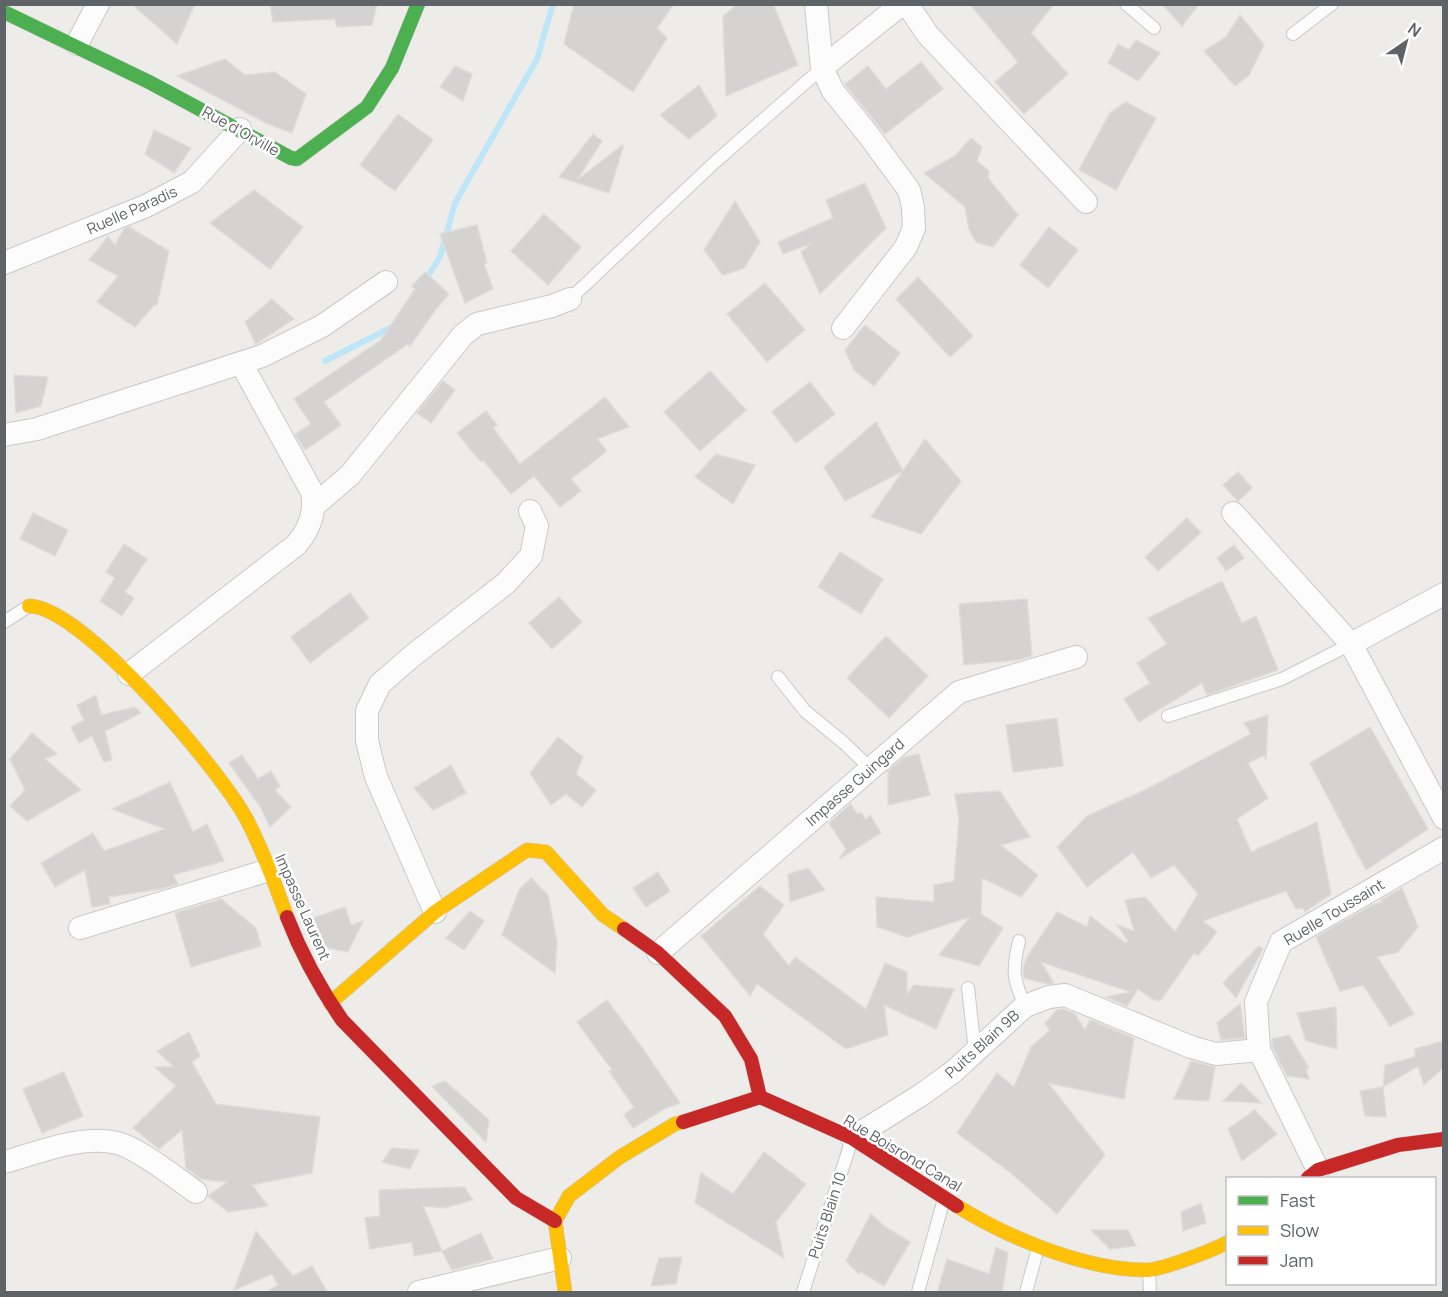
<svg xmlns="http://www.w3.org/2000/svg" width="1448" height="1297" font-family="Manrope,sans-serif">
<rect width="100%" height="100%" fill="#eeece9"/>
<g fill="none" stroke-linecap="round" stroke-linejoin="round">
<g stroke="#bde6f8" stroke-width="6">
<path d="M425 281 440 257 455 203 537 59 553 4"/>
<path d="M325 361 394 326"/>
</g>
</g>
<g fill="#d5d3d2" stroke="#dedcd8" stroke-width="1.5">
<path d="M132 4H195L177 44Z"/>
<path d="M270 4H377L372 25 337 27 335 19 273 22Z"/>
<path d="M574 4H674L657 28 667 38 633 92 564 44Z"/>
<path d="M738 4H773L798 65 726 96 723 16Z"/>
<path d="M970 4H1054L1031 33 1068 74 1024 114 995 82 1018 62Z"/>
<path d="M1162 4H1199L1182 26Z"/>
<path d="M1240 15 1264 45 1249 75 1235 86 1204 51 1226 37Z"/>
<path d="M1136 40 1160 53 1138 81 1108 63 1118 44 1129 50Z"/>
<path d="M225 59 245 75 275 72 306 94 292 133 268 124 177 76Z"/>
<path d="M921 62 943 89 885 134 845 84 868 66 886 89Z"/>
<path d="M455 66 472 74 463 101 440 87Z"/>
<path d="M699 85 717 116 689 139 660 115Z"/>
<path d="M1126 102 1156 118 1116 190 1079 170 1110 113Z"/>
<path d="M398 114 433 140 395 191 360 165Z"/>
<path d="M154 130 191 148 174 173 145 154Z"/>
<path d="M593 134 602 141 577 180 624 144 609 193 559 177Z"/>
<path d="M971 138 982 147 977 161 989 171 988 178 1018 215 993 247 976 242 969 229 965 207 924 173 955 156Z"/>
<path d="M865 183 886 228 820 294 801 252 811 244 783 254 778 242 833 218 826 200Z"/>
<path d="M254 190 303 227 270 269 210 223Z"/>
<path d="M735 201 760 242 744 268 723 275 704 250Z"/>
<path d="M544 214 581 247 548 285 511 251Z"/>
<path d="M477 225 487 263 484 264 493 289 465 303 440 234Z"/>
<path d="M129 227 169 251 157 305H154L135 327 97 302 118 276 89 260 108 237 115 245 124 229Z"/>
<path d="M1049 227 1078 250 1048 288 1020 265Z"/>
<path d="M425 272 449 294 436 309 410 346 408 344 324 402 341 425 305 450 295 434 311 424 294 399 381 340 415 289 412 286Z"/>
<path d="M918 277 973 336 950 357 896 299Z"/>
<path d="M765 283 805 330 767 362 727 314Z"/>
<path d="M272 299 294 319 256 344 245 322Z"/>
<path d="M865 325 900 353 874 386 854 370 845 350Z"/>
<path d="M710 371 746 410 700 451 664 412Z"/>
<path d="M14 375 48 377 41 406 16 413Z"/>
<path d="M443 381 455 390 431 423 417 413Z"/>
<path d="M810 382 835 414 796 443 772 412Z"/>
<path d="M605 397 629 427 597 439 607 451 571 479 581 491 560 507 534 476 511 494 483 460 481 462 457 433 486 411 497 425 493 428 520 464Z"/>
<path d="M876 422 903 471 845 501 824 467Z"/>
<path d="M925 439 961 481 921 534 871 517Z"/>
<path d="M716 454 755 465 733 504 695 477Z"/>
<path d="M1238 472 1252 488 1238 501 1223 485Z"/>
<path d="M33 513 68 530 55 556 20 539Z"/>
<path d="M1187 518 1201 533 1158 571 1145 557Z"/>
<path d="M124 544 147 559 125 592 134 598 122 616 100 601 115 578 106 572Z"/>
<path d="M1234 545 1244 558 1226 571 1217 558Z"/>
<path d="M840 552 883 579 861 614 818 587Z"/>
<path d="M1222 581 1242 623 1256 616 1278 670 1207 695 1202 683 1139 722 1124 699 1150 683 1137 663 1167 644 1148 618Z"/>
<path d="M350 593 369 618 310 663 291 637Z"/>
<path d="M559 597 582 622 552 649 529 623Z"/>
<path d="M1027 599 1032 656 1018 660 964 665 959 604Z"/>
<path d="M886 636 928 676 889 718 847 678Z"/>
<path d="M96 695 101 715 135 707 141 713 105 731 112 760 104 762 92 736 79 743 71 727 84 720 77 705Z"/>
<path d="M1268 715 1266 759 1264 755 1248 763 1268 798 1237 819 1251 852 1317 822 1331 894 1305 912 1303 908 1296 909 1286 891 1203 921 1217 932 1198 956 1194 953 1160 1001 1152 999 1138 989 1127 1006 1106 997 1131 992 1041 962 1054 983 1047 984 1024 978 1023 968 1027 957 1057 912 1087 927 1090 916 1126 943 1128 941 1117 925 1134 931 1125 900 1145 897 1175 932 1198 894 1174 865 1151 878 1133 852 1087 887 1057 847 1087 816 1145 790 1251 734 1244 723Z"/>
<path d="M1057 718 1063 766 1013 772 1006 725Z"/>
<path d="M1370 727 1428 829 1366 870 1310 763Z"/>
<path d="M32 733 57 754 45 759 81 790 27 821 10 806 25 790 10 759Z"/>
<path d="M558 737 583 757 576 774 596 790 582 807 566 794 551 805 530 773Z"/>
<path d="M919 754 930 795 888 805V771L903 758Z"/>
<path d="M242 755 258 779 271 771 280 786 275 790 291 807 270 827 261 808 229 763Z"/>
<path d="M451 765 466 793 433 810 414 788Z"/>
<path d="M170 782 193 832 207 824 224 861 173 875 178 884 160 889 109 897 110 904 92 907 85 870 55 887 41 863 93 833 104 851 165 829 112 809Z"/>
<path d="M1000 791 1030 837 1001 845 1038 875 1021 897 982 878 981 914 1003 928 979 966 939 955 970 917 907 937 877 927 876 897 934 902V885L954 881 959 819 955 794Z"/>
<path d="M851 804 857 814 861 812 866 820 870 815 881 833 839 859 846 849 829 823Z"/>
<path d="M808 868 825 890 790 902 788 874Z"/>
<path d="M658 872 670 891 646 907 633 888Z"/>
<path d="M531 878 548 895 557 942 555 973 502 935 519 890Z"/>
<path d="M760 886 784 905 763 934 789 966 795 957 866 1009 885 963 907 972V994L914 985 954 989 936 1029 884 1005 888 1035 846 1049 757 984 750 996 701 936Z"/>
<path d="M1402 888 1418 927 1398 952 1377 957 1414 1014 1390 1026 1363 985 1340 991 1316 937 1372 905 1382 902 1381 900Z"/>
<path d="M221 899 256 928 261 946 191 967 175 913Z"/>
<path d="M345 907 351 925 363 921 348 952 320 946 310 927 313 918Z"/>
<path d="M470 911 484 921 464 950 446 938Z"/>
<path d="M1259 946 1263 949 1236 998 1223 983Z"/>
<path d="M607 1000 643 1049 680 1103 666 1108 633 1128 624 1115 634 1107 609 1071 612 1070 577 1022Z"/>
<path d="M1240 1004 1245 1038 1221 1040 1217 1023Z"/>
<path d="M1336 1007 1337 1049 1306 1041 1297 1013Z"/>
<path d="M1063 1009 1074 1013 1085 1030 1090 1020 1134 1038 1124 1099 1048 1083 1105 1155 1057 1214 1011 1173 957 1133 997 1073 1014 1087 1031 1047 1050 1030 1045 1023 1057 1010Z"/>
<path d="M189 1032 200 1056 192 1062 216 1104 320 1117 312 1173 252 1185 268 1206 228 1212 208 1196 227 1182 201 1179 186 1168 182 1130 159 1149 133 1128 176 1086 155 1067H174L157 1051Z"/>
<path d="M1289 1035 1309 1068 1306 1069 1309 1079 1287 1076 1272 1046V1039Z"/>
<path d="M1443 1041V1068L1424 1085 1418 1066 1383 1087 1385 1065 1415 1057V1049Z"/>
<path d="M1191 1061 1215 1067 1209 1101 1174 1099Z"/>
<path d="M64 1072 83 1116 42 1133 23 1089Z"/>
<path d="M445 1081 489 1120 486 1142 432 1086Z"/>
<path d="M1241 1083 1261 1103 1223 1101Z"/>
<path d="M1383 1087 1386 1117 1365 1116 1360 1091Z"/>
<path d="M1255 1110 1277 1134 1242 1161 1228 1129Z"/>
<path d="M392 1148 419 1150 410 1169 382 1162Z"/>
<path d="M764 1152 806 1184 776 1222 784 1258 695 1203 701 1173 733 1194Z"/>
<path d="M464 1187 473 1200 444 1208 423 1206 442 1251 414 1256 412 1242 370 1249 365 1218 380 1216 379 1190Z"/>
<path d="M1201 1203 1206 1223 1183 1231 1181 1212Z"/>
<path d="M871 1214 884 1226 910 1242 884 1286 861 1272 859 1274 846 1261Z"/>
<path d="M1091 1230H1128L1136 1246 1110 1249Z"/>
<path d="M256 1231 293 1276 312 1266 328 1293H265L278 1285 272 1274 234 1290Z"/>
<path d="M481 1233 493 1259 452 1270 442 1251Z"/>
<path d="M996 1247 1008 1253 1002 1293H937L947 1259 989 1274Z"/>
<path d="M682 1257 676 1284 651 1286 659 1258Z"/>
</g>
<g fill="none" stroke-linecap="round" stroke-linejoin="round">
<defs>
<g id="lane">
<path d="M1126 4 1154 28"/>
<path d="M1293 34 1332 4"/>
<path d="M570 299 714 163 822 68"/>
<path d="M4 622 29 606"/>
<path d="M778 677 805 711 844 743 871 769"/>
<path d="M1168 716 1282 679 1351 644"/>
<path d="M1019 941C1012 971 1013 979 1025 1006"/>
<path d="M968 988 975 1051"/>
<path d="M1149 1271 1150 1292"/>
<path d="M803 1292 852 1139"/>
<path d="M918 1292 944 1199"/>
<path d="M1026 1292 1038 1248"/>
</g>
<g id="street">
<path d="M816 4 822 68 833 91 867 133 909 190 913 207 914 228 906 247 843 328"/>
<path d="M907 4 928 35 1086 202"/>
<path d="M77 44 98 4"/>
<path d="M822 68 902 4"/>
<path d="M4 263 146 206 192 182 240 129"/>
<path d="M4 435 37 429 262 356 322 326 386 282"/>
<path d="M315 505 350 475 463 335 477 324 552 306 570 299"/>
<path d="M1233 513 1351 644 1444 818"/>
<path d="M1351 644 1444 594"/>
<path d="M129 674 296 545C310 529 316 512 312 492L241 363"/>
<path d="M435 912 376 777 367 741V711L380 684 411 657 505 584 531 556 537 526 530 511"/>
<path d="M80 928 269 870"/>
<path d="M658 953 959 692 1076 657"/>
<path d="M852 1138 921 1095 953 1072 1025 1006 1049 997 1065 995 1191 1047 1216 1054 1259 1050"/>
<path d="M4 1162C37 1153 84 1134 117 1143 137 1147 177 1179 196 1192"/>
<path d="M1318 1170 1259 1050 1256 1002 1281 942 1444 848"/>
<path d="M419 1292 560 1258"/>
</g>
<path id="fast" d="M4 12 149 82 291 158 297 159 367 107 392 68 418 4"/>
<g id="slow">
<path d="M29 606C82 606 222 772 247 820 263 851 275 884 287 917"/>
<path d="M330 1003 435 912 527 850 546 852 603 915 624 929"/>
<path d="M957 1206C1008 1238 1086 1270 1146 1270 1161 1270 1214 1250 1228 1242"/>
<path d="M565 1292 555 1221 569 1196 620 1157 675 1124 683 1122"/>
</g>
<g id="jam">
<path d="M287 917C301 953 320 988 342 1020L516 1198 555 1221"/>
<path d="M624 929 658 953 725 1016 751 1059 760 1097"/>
<path d="M683 1122 760 1097 852 1138 957 1206"/>
<path d="M1308 1178 1318 1170 1398 1145 1444 1139"/>
</g>
</defs>
<use href="#lane" stroke="#c9c9c9" stroke-width="14"/>
<use href="#street" stroke="#c9c9c9" stroke-width="24"/>
<use href="#fast" stroke="#c9c9ca" stroke-width="15"/>
<use href="#slow" stroke="#c9c9ca" stroke-width="15"/>
<use href="#jam" stroke="#c9c9ca" stroke-width="15"/>
<use href="#lane" stroke="#fcfcfc" stroke-width="12"/>
<use href="#street" stroke="#fcfcfc" stroke-width="22"/>
<use href="#fast" stroke="#4caf50" stroke-width="14"/>
<use href="#slow" stroke="#ffc107" stroke-width="14"/>
<use href="#jam" stroke="#c62828" stroke-width="14"/>
</g>
<g text-anchor="middle" dominant-baseline="central" stroke-width="5" stroke-linejoin="round" paint-order="stroke">
<g font-size="15" fill="#5e6368" stroke="#fff">
<text transform="translate(241 131) rotate(29)">Rue d'Orville</text>
<text transform="translate(132 210) rotate(-24)">Ruelle Paradis</text>
<text transform="translate(855 782) rotate(-41)">Impasse Guingard</text>
<text transform="translate(303 907) rotate(66)">Impasse Laurent</text>
<text transform="translate(1334 912) rotate(-31)">Ruelle Toussaint</text>
<text transform="translate(982 1044) rotate(-42)">Puits Blain 9B</text>
<text transform="translate(903 1153) rotate(31)">Rue Boisrond Canal</text>
<text transform="translate(827 1215) rotate(-72)">Puits Blain 10</text>
</g>
</g>
<rect width="1448" height="1297" fill="none" stroke="#5e6368" stroke-width="12"/>
<rect x="1226" y="1177" width="210" height="108" fill="#ffffff" stroke="#bfc1c3" stroke-width="1.5"/>
<rect x="1238" y="1196" width="30" height="9" fill="#4caf50" stroke="#bfc1c3" stroke-width="1.5"/>
<text x="1280" y="1207" font-size="18" fill="#5e6368">Fast</text>
<rect x="1238" y="1226" width="30" height="9" fill="#ffc107" stroke="#bfc1c3" stroke-width="1.5"/>
<text x="1280" y="1237" font-size="18" fill="#5e6368">Slow</text>
<rect x="1238" y="1256" width="30" height="9" fill="#c62828" stroke="#bfc1c3" stroke-width="1.5"/>
<text x="1280" y="1267" font-size="18" fill="#5e6368">Jam</text>
<g transform="translate(1406 42) rotate(35)" stroke="#ffffff" stroke-width="4.5" paint-order="stroke">
<path d="M0-4.5L10 22L0 15L-10 22Z" fill="#5e6368"/>
<text y="-9" font-size="16" font-weight="bold" text-anchor="middle" fill="#5e6368">N</text>
</g>
</svg>
